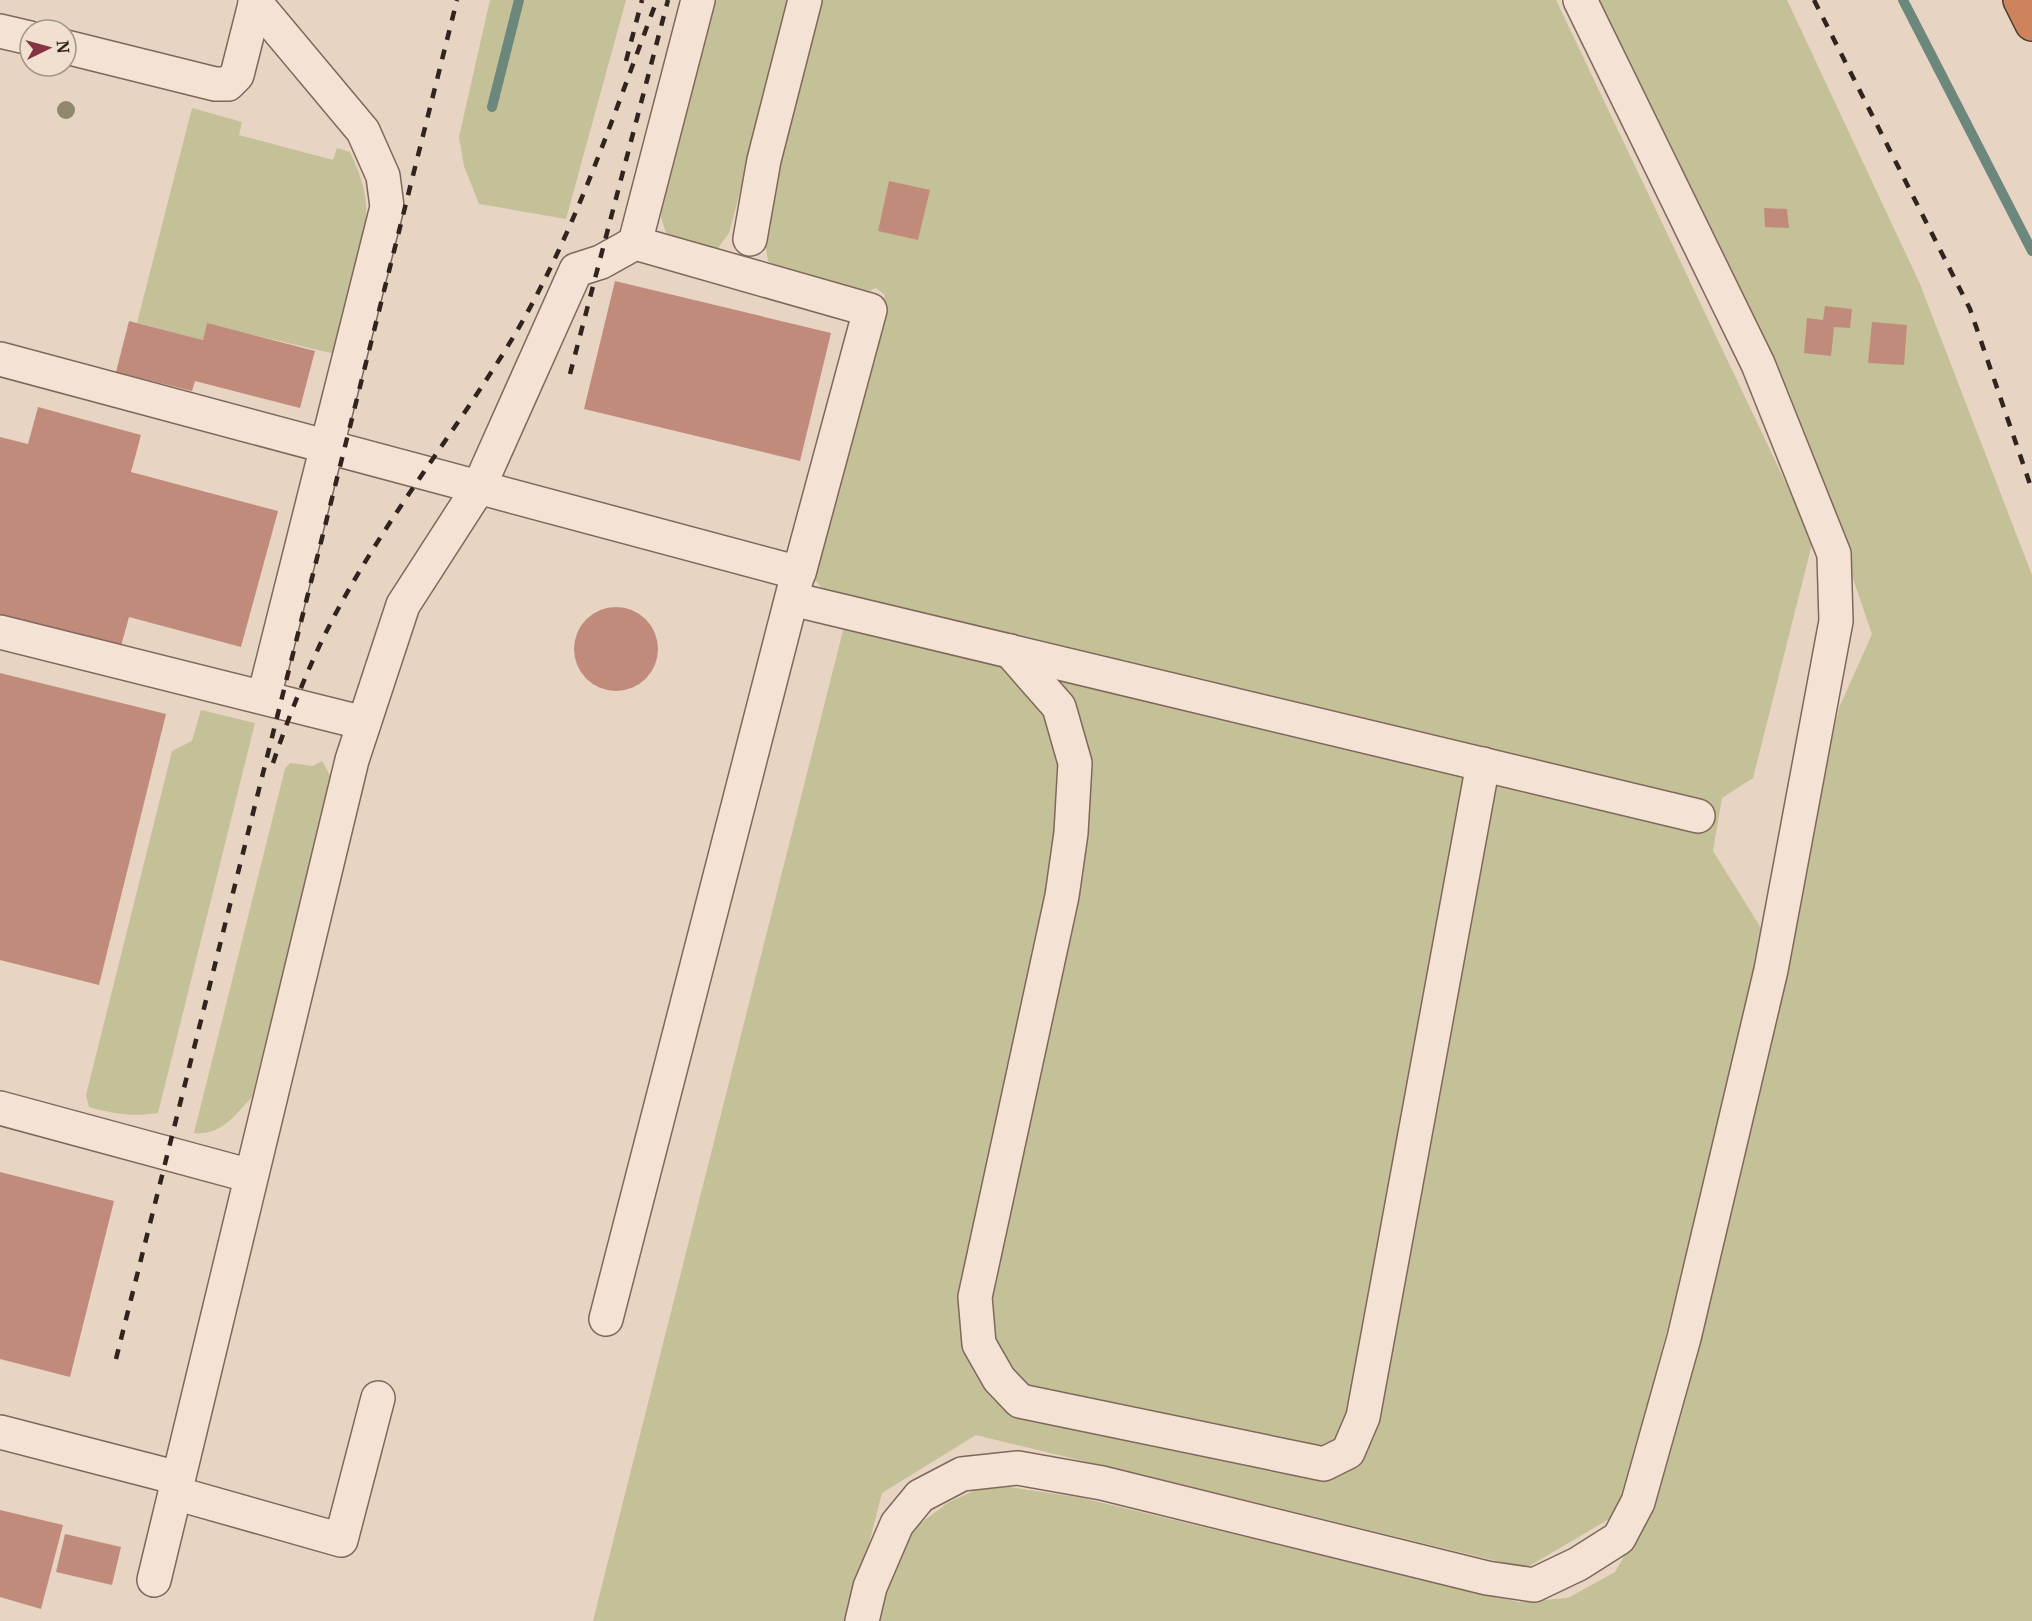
<svg xmlns="http://www.w3.org/2000/svg" width="2032" height="1621" font-family="Merriweather,serif">
<rect width="100%" height="100%" fill="#e7d4c2"/>
<g fill="#c4c097">
<path d="M490 0H626L566 219 479 204 464 166 459 137Z"/>
<path d="M712 0H791L729 233 718 248 689 249 667 236 661 217 663 197Z"/>
<path d="M814 0H1556L1813 540 1753 778 1722 798 1713 851 1766 936 1621 1512 1526 1568 976 1435 882 1493 849 1621H593L849 607 829 597 816 581V568L885 295 876 288 869 291 781 270 768 261 763 231Z"/>
<path d="M1598 0H1787L1920 284 2032 575V1621H875L888 1566 918 1525 949 1502 989 1484 1082 1498 1518 1602 1568 1598 1615 1572 1653 1506 1839 708 1872 634 1790 395Z"/>
<path d="M192 108 242 122 239 135 333 160 337 148 350 152C358 169 365 187 366 205 368 249 345 311 335 354L207 324 203 340 137 323Z"/>
<path d="M201 710 255 723 158 1113C132 1117 114 1114 89 1107L86 1095 172 751 192 741Z"/>
<path d="M322 761 331 777 252 1097C235 1115 221 1136 194 1133L285 769 290 763 313 766Z"/>
</g>
<g fill="none" stroke-linecap="round" stroke-linejoin="round">
<g stroke="#6c877b" stroke-width="10">
<path d="M1903 0 2032 251"/>
<path d="M492 107 519 0"/>
</g>
</g>
<g fill="#c18b7c">
<path d="M889 181 930 190 918 240 878 231Z"/>
<path d="M1764 208 1787 209 1789 228 1765 227Z"/>
<path d="M615 281 831 333 800 461 584 409Z"/>
<path d="M1825 306 1852 309 1850 328 1834 327 1831 356 1804 353 1807 318 1823 320Z"/>
<path d="M129 321 203 340 207 323 315 351 300 408 195 381 192 391 116 372Z"/>
<path d="M1872 322 1907 325 1904 365 1868 363Z"/>
<path d="M38 407 141 435 131 472 278 511 241 647 129 617 118 657 0 625V437L28 444Z"/>
<circle cx="616" cy="649" r="42"/>
<path d="M0 673 166 714 99 985 0 960Z"/>
<path d="M0 1172 114 1201 70 1377 0 1359Z"/>
<path d="M0 1510 63 1525 41 1609 0 1597Z"/>
<path d="M65 1534 121 1547 112 1585 56 1572Z"/>
</g>
<g fill="none" stroke-linecap="round" stroke-linejoin="round">
<defs>
<g id="minor">
<path d="M255 2 363 131 383 176 387 207 264 697"/>
<path d="M0 31 30 38"/>
<path d="M66 47 215 84H228L237 75 256 0"/>
<path d="M750 239 764 160 805 0"/>
<path d="M0 359 799 573 870 310 635 243 698 0"/>
<path d="M792 599 1698 816"/>
<path d="M0 632 364 723"/>
<path d="M1010 651 1059 707 1075 763 1071 833 1062 896 975 1297 979 1344 999 1379 1020 1401 1324 1464 1348 1452 1363 1417 1483 764"/>
<path d="M0 1108 251 1176"/>
<path d="M606 1319 797 577"/>
<path d="M0 1432 178 1478"/>
<path d="M175 1493 341 1540 378 1398"/>
<path d="M154 1580 352 760 403 605 479 487 576 270 601 262 635 243"/>
<path d="M862 1621 870 1587 897 1524 920 1496 962 1474 1018 1468 1102 1483 1487 1578 1534 1585 1578 1564 1619 1538 1638 1502 1684 1338 1771 970 1836 621 1834 554 1758 364 1580 0"/>
</g>
<path id="highway" d="M2020 0 2032 24"/>
</defs>
<use href="#minor" stroke="#7f675b" stroke-width="36"/>
<use href="#highway" stroke="#4d372f" stroke-width="36"/>
<use href="#minor" stroke="#f4e3d4" stroke-width="33"/>
<use href="#highway" stroke="#cd845c" stroke-width="33"/>
<g stroke="#31231e" stroke-width="4.5" stroke-dasharray="10 10" stroke-linecap="butt">
<path d="M1814 0 1970 309 2032 490"/>
<path d="M626 61 642 0"/>
<path d="M570 374 668 0"/>
<path d="M273 763C292 707 314 652 343 600 391 513 453 434 506 349 573 241 612 118 657 0"/>
<path d="M116 1359 457 0"/>
</g>
</g>
<circle fill="#90886d" cx="66" cy="110" r="9"/>
<g transform="translate(48 48) rotate(85)"><circle r="28" fill="#f0e0d0" stroke="#a49489" stroke-width="1.5"/>
<path d="M0-4.5L10 22L0 15L-10 22Z" fill="#863345"/>
<text y="-9" font-size="16" font-weight="bold" text-anchor="middle" fill="#31231e">N</text>
</g>
</svg>
